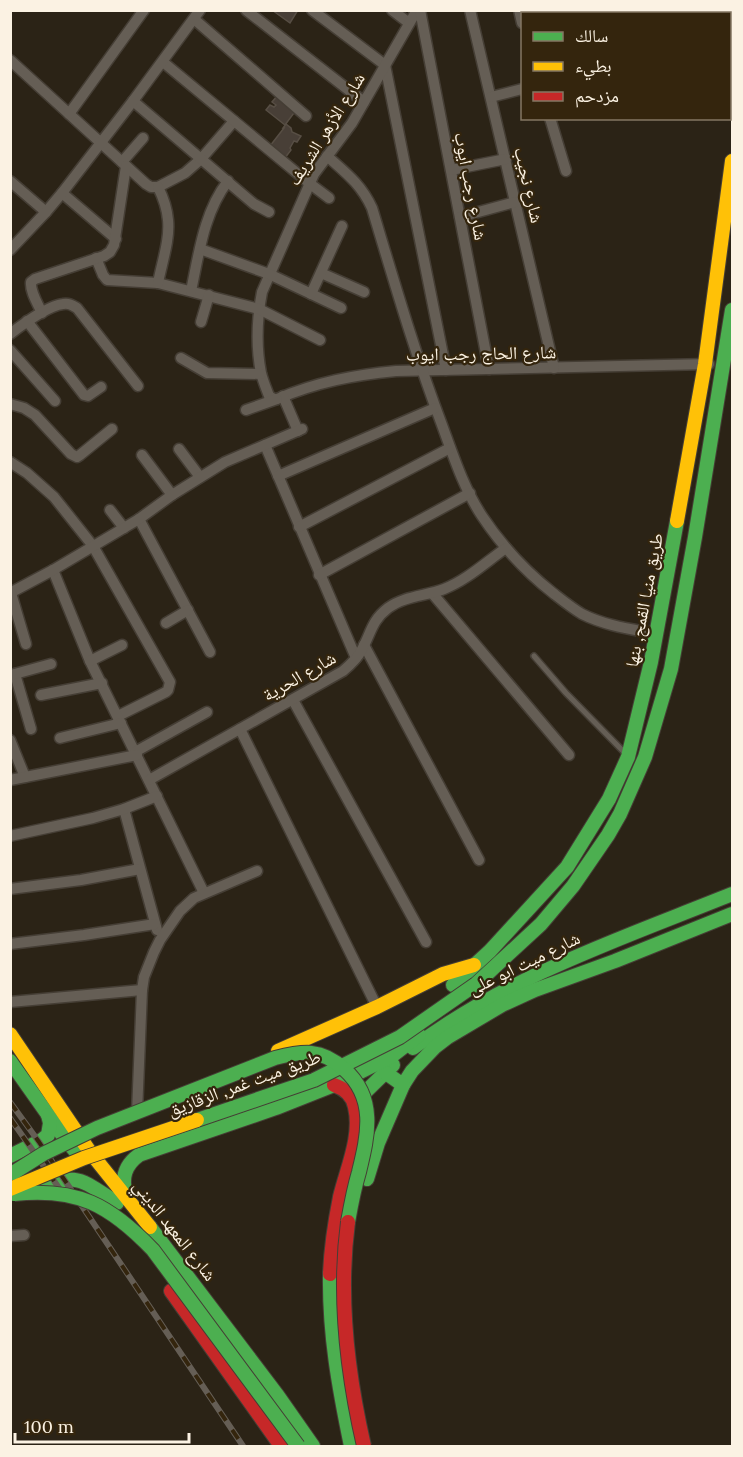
<svg xmlns="http://www.w3.org/2000/svg" width="743" height="1457" font-family="Lora,'Noto Naskh Arabic',serif">
<rect width="100%" height="100%" fill="#2b2316"/>
<g fill="#483f37" stroke="#574e44" stroke-width="1.5">
<path d="M272 10H298L290 23Z"/>
<path d="M278 95 297 109 285 125 266 110 270 105 274 107 276 105 272 102Z"/>
<path d="M286 124 291 128 292 132 301 136 297 142 294 141 290 148 291 150 285 158 270 146 284 128H283Z"/>
</g>
<g fill="none" stroke-linecap="round" stroke-linejoin="round">
<defs>
<path id="lane" d="M534 656 566 693 623 751"/>
<g id="street">
<path d="M246 10 364 102"/>
<path d="M312 10 385 65 446 370"/>
<path d="M392 10 409 23"/>
<path d="M417 10 352 123 314 174 262 292C257 318 256 347 261 373 263 381 266 388 269 396L274 399H277C317 382 354 375 396 371L709 364"/>
<path d="M420 10 489 369"/>
<path d="M470 10 554 368"/>
<path d="M519 10 522 23"/>
<path d="M194 19 306 116"/>
<path d="M10 60 146 184 151 187H158L185 173 201 159 234 121"/>
<path d="M163 62 309 183 329 198"/>
<path d="M491 97 522 89"/>
<path d="M133 101 254 204 269 212"/>
<path d="M69 114 144 10"/>
<path d="M550 118 566 171"/>
<path d="M327 156C346 173 361 184 372 208 394 281 415 354 442 425 453 455 464 489 482 516 502 546 525 571 553 593 562 600 572 608 582 614 606 626 631 629 657 634"/>
<path d="M122 162 143 138"/>
<path d="M451 170 506 159"/>
<path d="M10 181 46 212"/>
<path d="M62 193 116 239"/>
<path d="M460 217 515 202"/>
<path d="M200 249 269 274 341 308"/>
<path d="M10 250 46 212 62 193 133 101 200 10"/>
<path d="M96 258 103 275 107 280 158 283 259 309 320 340"/>
<path d="M321 273 364 292"/>
<path d="M158 283C162 262 170 240 168 220 167 208 163 197 158 187"/>
<path d="M191 291C199 253 204 212 228 181"/>
<path d="M311 294 342 226"/>
<path d="M42 313C38 304 30 292 31 282L35 279 104 256 110 252 114 245 126 166"/>
<path d="M27 321 84 395 88 396 101 387"/>
<path d="M201 322 209 295"/>
<path d="M10 334C23 324 47 306 63 304 69 303 72 305 77 308L138 386"/>
<path d="M10 350 55 401"/>
<path d="M181 358 207 373 261 374"/>
<path d="M283 396 298 431"/>
<path d="M10 404 24 408 35 415 71 454 77 457 80 455 112 429"/>
<path d="M246 410 277 399"/>
<path d="M265 445 356 658"/>
<path d="M179 449 200 477"/>
<path d="M142 455 172 495"/>
<path d="M10 462 27 473 54 497 93 546 170 682 168 690 166 692 118 716"/>
<path d="M278 476 435 408"/>
<path d="M110 510 124 528"/>
<path d="M139 519 210 652"/>
<path d="M299 527 450 448"/>
<path d="M53 570 90 661 204 893"/>
<path d="M319 575 470 493"/>
<path d="M10 593 53 570 139 519 172 495 225 462 302 429"/>
<path d="M11 593 26 644"/>
<path d="M432 593 569 755"/>
<path d="M166 623 188 610"/>
<path d="M364 645 479 860"/>
<path d="M90 661 122 645"/>
<path d="M15 674 31 729"/>
<path d="M11 675 51 664"/>
<path d="M41 695 102 683"/>
<path d="M293 700 426 942"/>
<path d="M240 729 377 1007"/>
<path d="M60 738 121 723"/>
<path d="M10 740 25 777"/>
<path d="M135 752 207 712"/>
<path d="M10 780 137 755"/>
<path d="M149 780 343 671C350 665 357 659 361 651 371 634 371 621 388 608 404 596 426 596 444 589 467 580 486 562 506 548"/>
<path d="M124 809 157 930"/>
<path d="M10 836 93 818 124 809 157 796"/>
<path d="M10 889 81 880 140 869"/>
<path d="M10 944 84 935 155 924"/>
<path d="M10 1002 142 990"/>
<path d="M137 1113 142 990 144 977 154 952 160 940 180 911 194 898 257 871"/>
<path d="M10 1236 24 1235"/>
</g>
<g id="fast">
<path d="M476 984 541 924 573 886 608 835 620 814 645 757 671 669 695 537 732 310"/>
<path d="M453 985 490 951 567 867 609 799 628 757 651 662 677 521"/>
<path d="M413 1048C508 976 623 938 732 894"/>
<path d="M10 1061 63 1136 76 1152"/>
<path d="M403 1085 412 1071 435 1047 448 1037 502 1005 535 990 615 961 732 914"/>
<path d="M356 1101 393 1065"/>
<path d="M10 1156 42 1140 48 1135 50 1123 48 1115"/>
<path d="M367 1179 378 1143 403 1085 386 1073"/>
<path d="M31 1191C78 1173 76 1176 117 1203"/>
<path d="M126 1195C121 1178 125 1165 139 1155L276 1108 334 1085 392 1056 419 1035"/>
<path d="M150 1227 278 1396 313 1446"/>
<path d="M330 1274C329 1334 339 1388 351 1446"/>
</g>
<g id="slow">
<path d="M677 521 705 364 732 161"/>
<path d="M10 1034 90 1152 150 1227"/>
<path d="M278 1051 377 1007 443 974 474 965"/>
</g>
<g id="jam">
<path d="M330 1274C331 1248 335 1222 340 1197 347 1168 362 1136 355 1107 353 1095 345 1089 334 1085"/>
<path d="M171 1291 281 1446"/>
</g>
</defs>
<use href="#lane" stroke="#453e35" stroke-width="8"/>
<use href="#street" stroke="#453e35" stroke-width="13"/>
<use href="#fast" stroke="#453e35" stroke-width="16"/>
<use href="#slow" stroke="#453e35" stroke-width="16"/>
<use href="#jam" stroke="#453e35" stroke-width="16"/>
<use href="#lane" stroke="#655e55" stroke-width="5"/>
<use href="#street" stroke="#655e55" stroke-width="10"/>
<use href="#fast" stroke="#4caf50" stroke-width="14"/>
<use href="#slow" stroke="#ffc107" stroke-width="14"/>
<use href="#jam" stroke="#c62828" stroke-width="14"/>
<defs>
<g id="rail">
<path d="M10 1102 39 1142 243 1446"/>
<path d="M10 1118 66 1198"/>
</g>
</defs>
<use href="#rail" stroke="#655e55" stroke-width="6"/>
<use href="#rail" stroke="#34250d" stroke-width="4" stroke-dasharray="11" stroke-linecap="butt"/>
<defs>
<g id="fast-bridge">
<path d="M197 1120 314 1080 400 1037 476 984"/>
<path d="M13 1173 43 1154 97 1128 275 1058C303 1051 321 1048 344 1069 377 1098 368 1135 359 1172 354 1189 351 1205 348 1222"/>
<path d="M14 1194C77 1187 110 1205 153 1250L298 1446"/>
</g>
<path id="slow-bridge" d="M10 1189 84 1158 197 1120"/>
<path id="jam-bridge" d="M348 1222C338 1297 347 1372 364 1446"/>
</defs>
<use href="#fast-bridge" stroke="#453e35" stroke-width="16" stroke-linecap="butt"/>
<use href="#slow-bridge" stroke="#453e35" stroke-width="16" stroke-linecap="butt"/>
<use href="#jam-bridge" stroke="#453e35" stroke-width="16" stroke-linecap="butt"/>
<use href="#fast-bridge" stroke="#4caf50" stroke-width="14"/>
<use href="#slow-bridge" stroke="#ffc107" stroke-width="14"/>
<use href="#jam-bridge" stroke="#c62828" stroke-width="14"/>
</g>
<g text-anchor="middle" dominant-baseline="central" stroke-width="4.5" stroke-linejoin="round" paint-order="stroke">
<g font-size="18" fill="#fbf2e3" stroke="#34250d">
<text transform="translate(326 129) rotate(-58)">شارع الأزهر الشريف</text>
<text transform="translate(529 185) rotate(77)">شارع نجيب</text>
<text transform="translate(471 186) rotate(79)">شارع رجب ايوب</text>
<text transform="translate(481 353) rotate(-1)">شارع الحاج رجب ايوب</text>
<text transform="translate(644 600) rotate(-79)">طريق منيا القمح, بنها</text>
<text transform="translate(299 676) rotate(-30)">شارع الحرية</text>
<text transform="translate(524 963) rotate(-26)">شارع ميت ابو على</text>
<text transform="translate(244 1083) rotate(-20)">طريق ميت غمر, الزقازيق</text>
<text transform="translate(175 1230) rotate(52)">شارع المعهد الديني</text>
</g>
</g>
<rect width="743" height="1457" fill="none" stroke="#fbf2e3" stroke-width="24"/>
<rect x="521" y="12" width="210" height="108" fill="#34250d" stroke="#847763" stroke-width="1.5"/>
<rect x="533" y="32" width="30" height="9" fill="#4caf50" stroke="#847763" stroke-width="1.5"/>
<text x="575" y="42" font-size="18" fill="#fbf2e3">سالك</text>
<rect x="533" y="62" width="30" height="9" fill="#ffc107" stroke="#847763" stroke-width="1.5"/>
<text x="575" y="72" font-size="18" fill="#fbf2e3">بطيء</text>
<rect x="533" y="92" width="30" height="9" fill="#c62828" stroke="#847763" stroke-width="1.5"/>
<text x="575" y="102" font-size="18" fill="#fbf2e3">مزدحم</text>
<path d="M15 1433v9h174v-9" fill="none" stroke="#fbf2e3" stroke-width="3"/>
<text x="24" y="1433" font-size="18" fill="#fbf2e3" stroke="#34250d" stroke-width="4.5" paint-order="stroke">100 m</text>
</svg>
